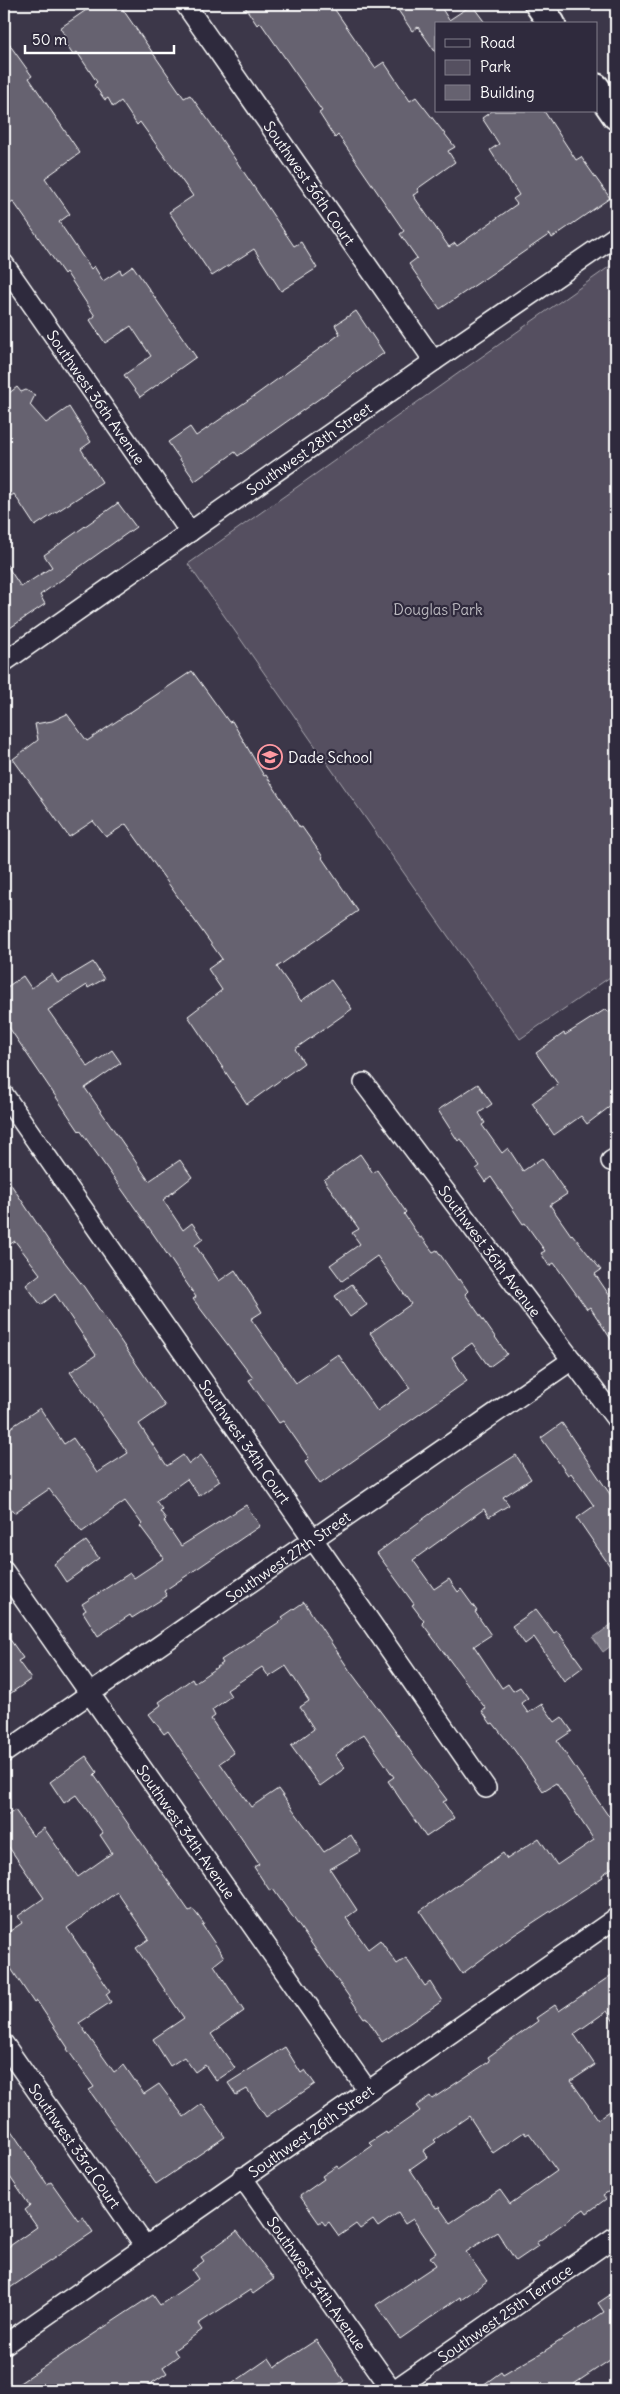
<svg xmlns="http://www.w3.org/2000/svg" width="620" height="2394" font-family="Delius,sans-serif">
<rect width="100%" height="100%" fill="#3c3749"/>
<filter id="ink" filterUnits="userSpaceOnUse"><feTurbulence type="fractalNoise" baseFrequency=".02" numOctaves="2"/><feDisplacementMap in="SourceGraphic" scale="10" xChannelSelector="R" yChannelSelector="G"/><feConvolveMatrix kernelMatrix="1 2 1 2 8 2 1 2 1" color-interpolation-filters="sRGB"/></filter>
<g filter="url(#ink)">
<path fill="#555060" stroke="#aaa8b0" d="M616 262V973L520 1039 188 564Z"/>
<path fill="#797682" stroke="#afadb4" d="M616 1621V1642L603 1652 593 1638Z"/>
<g fill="#666270" stroke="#fff" fill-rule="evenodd">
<path d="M95 4H119L184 98 190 95 209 121 294 246 301 242 317 268 281 291 254 249 212 276 169 212 193 196 140 122 137 125 121 101 113 107 108 98 105 100 94 85 97 82 77 52 73 55 63 40 66 37 60 28Z"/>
<path d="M243 4H331L375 68 384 62 410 101 416 97 455 147 448 151 455 162 417 189 419 192 413 195 449 247 455 243 457 246 517 204 513 199 519 195 490 150 499 144 482 118 492 111H544L576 160 581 157 610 198 552 238 550 234 440 309 409 264 417 258 400 234 404 231 338 135 335 138 319 113 322 111 260 22 257 25Z"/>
<path d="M394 4H439L449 20 472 5 486 24H436V53L418 27 412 31Z"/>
<path d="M4 37 32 76 29 78 80 153 45 178 70 214 59 222 91 269 94 266 103 281 120 270 122 274 133 266 196 357 140 397 124 375 151 356 131 326 105 343 90 320 95 316 66 272 64 274 13 201 10 203 4 195Z"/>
<path d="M356 311 384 353 238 456 235 452 195 481 168 442 190 427 196 436 257 394 340 334 335 325Z"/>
<path d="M17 387 21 392 26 390 35 395 30 405 46 423 69 407 91 442 81 449 102 482 35 526 14 494 11 496 4 486V397Z"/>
<path d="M118 503 136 527 40 595 45 604 4 632V561L21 587 52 567 44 555Z"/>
<path d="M192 671 229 722 232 721 264 776 266 775 300 828 302 827 323 857 322 858 358 911 277 967 301 1001 331 980 352 1009 295 1049 304 1063 247 1104 188 1016 222 990 208 969 222 959 126 824 106 837 93 821 69 837 13 759 38 740 35 724 52 721 67 714 87 741Z"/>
<path d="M93 962 104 979 88 988 87 985 48 1010 88 1067 112 1050 121 1063 85 1088 149 1181 180 1160 192 1177 163 1200 183 1230 192 1223 203 1239 195 1245 219 1281 235 1270 262 1312 251 1319 296 1383 338 1354 377 1411 410 1388 370 1333 411 1304 377 1256 342 1281 330 1265 360 1244 352 1233 359 1229 324 1180 360 1154 373 1173 377 1170 406 1212 404 1214 420 1238 422 1237 433 1252 437 1250 458 1280 460 1279 468 1291 465 1294 507 1354 489 1367 472 1343 452 1357 467 1381 320 1484 305 1462 309 1458 283 1421 279 1423 249 1380 253 1378 193 1299 196 1297 154 1235 80 1130 79 1131 4 1020V989L23 976 31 988 52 974 58 983Z"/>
<path d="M616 1006V1102L587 1124 581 1116 554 1135 532 1103 558 1084 536 1053 564 1033 565 1035 606 1009 608 1012Z"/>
<path d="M478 1084 492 1104 479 1113 485 1123 482 1125 502 1153 508 1148 523 1171 542 1158 567 1194 550 1205 571 1235 572 1234 601 1270 595 1274 616 1305V1347L590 1307 587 1309 554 1263 549 1266 541 1253 545 1251 525 1223 523 1224 491 1177 485 1182 476 1169 480 1166 461 1139 458 1141 438 1110Z"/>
<path d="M4 1174 50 1243 84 1287 165 1406 139 1424 167 1466 183 1455 189 1464 201 1455 220 1481 199 1496 187 1479 156 1501 162 1509 160 1511 166 1519 164 1521 181 1546 246 1505 260 1526 164 1591 167 1596 132 1618 130 1615 98 1636 83 1612 86 1610 82 1604 130 1573 134 1578 164 1558 140 1526 142 1524 125 1501 82 1532 49 1489 14 1513 4 1498V1432L40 1408 64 1444 73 1438 97 1473 128 1453 70 1372 96 1355 55 1294 41 1305 26 1285 40 1274 15 1241 4 1248Z"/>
<path d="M352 1284 367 1305 350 1317 335 1296Z"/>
<path d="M562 1423 616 1503V1575L577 1518 594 1506 571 1473 568 1475 541 1438Z"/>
<path d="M516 1455 531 1479 503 1497 509 1505 489 1517 484 1509 413 1560 434 1589 449 1579 458 1592 461 1589 477 1611 475 1612 491 1635 474 1646 502 1688 508 1684 513 1691 520 1687 528 1698 521 1703 528 1713 542 1704 555 1722 562 1717 572 1731 557 1741 607 1814 610 1817 616 1813V1865L602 1875 603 1877 514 1935 462 1974 420 1911 503 1853 507 1859 539 1838 557 1865 594 1840 556 1783 543 1791 515 1751 493 1723 491 1724 482 1711 486 1709 422 1623 424 1621 412 1605 414 1604 377 1553 468 1486Z"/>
<path d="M86 1541 99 1558 66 1582 54 1564Z"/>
<path d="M304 1602 350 1671 447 1800 443 1802 454 1818 426 1837 388 1781 394 1777 364 1734 335 1755 345 1768 320 1786 291 1746 314 1729 300 1707 309 1701 286 1666 269 1677 262 1667 227 1690 231 1696 212 1710 215 1716 211 1719 234 1753 220 1763 251 1807 278 1789 324 1852 351 1835 361 1851 330 1869 357 1910 346 1918 368 1949 380 1940 397 1964 406 1958 425 1986 430 1982 442 2001 382 2042 366 2017 364 2018 273 1889 270 1891 254 1867 259 1864 168 1731 164 1734 149 1714 161 1705 159 1702 192 1679 194 1683 223 1663 221 1660 284 1619 282 1617Z"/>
<path d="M536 1609 554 1633 557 1631 583 1667 564 1681 534 1637 525 1644 512 1626Z"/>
<path d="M4 1631 23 1658 18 1661 31 1679 4 1698Z"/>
<path d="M86 1756 97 1772 94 1775 189 1911 193 1909 204 1924 202 1925 224 1957 214 1965 244 2011 211 2034 235 2068 216 2081 205 2065 195 2072 184 2057 170 2066 153 2039 184 2018 136 1948 149 1939 117 1892 67 1928 110 1991 106 1994 111 2002 79 2023 114 2072 124 2065 144 2094 159 2084 184 2117 202 2104 225 2137 156 2184 89 2090 94 2087 67 2049 68 2048 37 2001 34 2003 10 1967 4 1971V1935L22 1923 18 1916 44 1898 4 1840V1818L15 1810 33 1836 44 1828 78 1877 112 1853 100 1835 103 1833 76 1795 64 1803 50 1782Z"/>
<path d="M616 1972V2025L607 2011 574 2034 595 2065 571 2081 598 2119 616 2107V2187L603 2195 606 2199 587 2213 584 2209 536 2243 538 2246 516 2261 497 2232 466 2252 487 2281 461 2300 460 2297 400 2339 376 2305 436 2265 430 2257 436 2253 413 2219 405 2224 398 2213 378 2227 373 2220 360 2229 356 2224 339 2236 329 2222 325 2225 322 2221 319 2223 300 2196 324 2179 322 2176 337 2166 339 2169 372 2146 369 2143 386 2132 387 2134 420 2111 416 2106 430 2096 432 2099 490 2061 488 2057 538 2021 536 2018 555 2005 559 2011ZM469 2116 493 2153 524 2132 526 2135 529 2133 557 2171 510 2204 500 2190 450 2223 439 2207 436 2208 410 2169 427 2157 423 2151 436 2142 434 2140Z"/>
<path d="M285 2047 301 2073 305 2070 315 2084 266 2117 247 2089 236 2095 228 2083Z"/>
<path d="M4 2120 47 2184 51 2182 78 2220 83 2217 93 2232 4 2292V2250L37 2227 25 2210 30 2206 10 2177 4 2181Z"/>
<path d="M237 2231 274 2279 253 2294 250 2290 198 2324 202 2330 174 2350 178 2356 163 2367 167 2373 141 2390H9L153 2295 160 2305 198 2279 192 2270 204 2261 201 2257Z"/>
<path d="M616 2291V2356L574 2384 577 2390H476L501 2372 503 2375 546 2350 604 2312 598 2303Z"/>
<path d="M316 2340 344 2381 329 2390H223L269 2358 275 2367Z"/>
</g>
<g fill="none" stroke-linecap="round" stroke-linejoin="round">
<defs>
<g id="minor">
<path id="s1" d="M185 4 434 361"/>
<path id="s2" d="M4 264 190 532"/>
<path id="s3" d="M4 662 434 361 616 236"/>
<path id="s4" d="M364 1083 616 1419"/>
<path id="s5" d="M4 1095 486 1788"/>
<path d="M611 1161 616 1158"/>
<path id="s6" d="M4 1571 368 2091"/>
<path id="s7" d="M4 1753 572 1360"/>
<path id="s8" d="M4 2044 145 2246"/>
<path id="s9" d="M242 2177 392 2390"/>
<path id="s10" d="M4 2345 616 1918"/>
<path id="s11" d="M394 2390 616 2236"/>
</g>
<g id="secondary">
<path d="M538 4 552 24"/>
<path d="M596 87 616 116"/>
</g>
</defs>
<use href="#minor" stroke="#fff" stroke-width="22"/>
<use href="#secondary" stroke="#fff" stroke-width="30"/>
<use href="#minor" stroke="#2f2a3d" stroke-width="19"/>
<use href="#secondary" stroke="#2f2a3d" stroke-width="26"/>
</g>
</g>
<defs>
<symbol id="school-ring" viewBox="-11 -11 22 22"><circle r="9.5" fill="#2f2a3d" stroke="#ff9aa2" stroke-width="1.5"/><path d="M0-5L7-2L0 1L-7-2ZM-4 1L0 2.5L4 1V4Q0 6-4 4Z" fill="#ff9aa2"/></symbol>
</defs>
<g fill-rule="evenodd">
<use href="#school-ring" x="256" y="743" width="28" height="28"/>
</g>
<g text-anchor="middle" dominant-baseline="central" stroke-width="4.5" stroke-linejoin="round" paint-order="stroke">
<g font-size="15" fill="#fff" stroke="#2f2a3d">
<text stroke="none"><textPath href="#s1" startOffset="218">Southwest 36th Court</textPath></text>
<text stroke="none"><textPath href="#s2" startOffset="162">Southwest 36th Avenue</textPath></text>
<text stroke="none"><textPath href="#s3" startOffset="372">Southwest 28th Street</textPath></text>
<text stroke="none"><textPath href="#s4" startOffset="210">Southwest 36th Avenue</textPath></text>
<text stroke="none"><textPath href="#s5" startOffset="422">Southwest 34th Court</textPath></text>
<text stroke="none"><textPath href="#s7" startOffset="345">Southwest 27th Street</textPath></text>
<text stroke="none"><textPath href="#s6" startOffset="318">Southwest 34th Avenue</textPath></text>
<text stroke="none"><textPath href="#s10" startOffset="374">Southwest 26th Street</textPath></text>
<text stroke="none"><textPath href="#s8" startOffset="124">Southwest 33rd Court</textPath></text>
<text stroke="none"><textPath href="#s9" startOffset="130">Southwest 34th Avenue</textPath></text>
<text stroke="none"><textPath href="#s11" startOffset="135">Southwest 25th Terrace</textPath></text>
</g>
<g font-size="15" fill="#bbb9bf" stroke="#2f2a3d">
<text x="438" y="609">Douglas Park</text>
</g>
<g font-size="15" fill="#fff" stroke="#2f2a3d" text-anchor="start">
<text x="288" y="757">Dade School</text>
</g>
</g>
<rect width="620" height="2394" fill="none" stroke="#2f2a3d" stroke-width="20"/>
<rect x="10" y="10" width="600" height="2374" fill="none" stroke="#fff" stroke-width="2" filter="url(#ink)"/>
<rect x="435" y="22" width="162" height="90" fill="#2f2a3d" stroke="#827f8b"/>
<rect x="445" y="39" width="25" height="8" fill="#2f2a3d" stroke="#827f8b"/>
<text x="480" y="48" font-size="15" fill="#ffffff">Road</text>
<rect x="445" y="60" width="25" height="15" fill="#555060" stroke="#827f8b"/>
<text x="480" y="72" font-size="15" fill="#ffffff">Park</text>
<rect x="445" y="85" width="25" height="15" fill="#666270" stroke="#827f8b"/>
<text x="480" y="98" font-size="15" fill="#ffffff">Building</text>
<path d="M25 45v8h149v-8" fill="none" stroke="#ffffff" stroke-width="2.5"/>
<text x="32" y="45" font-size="15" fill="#ffffff" stroke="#2f2a3d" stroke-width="4" paint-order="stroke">50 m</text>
</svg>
